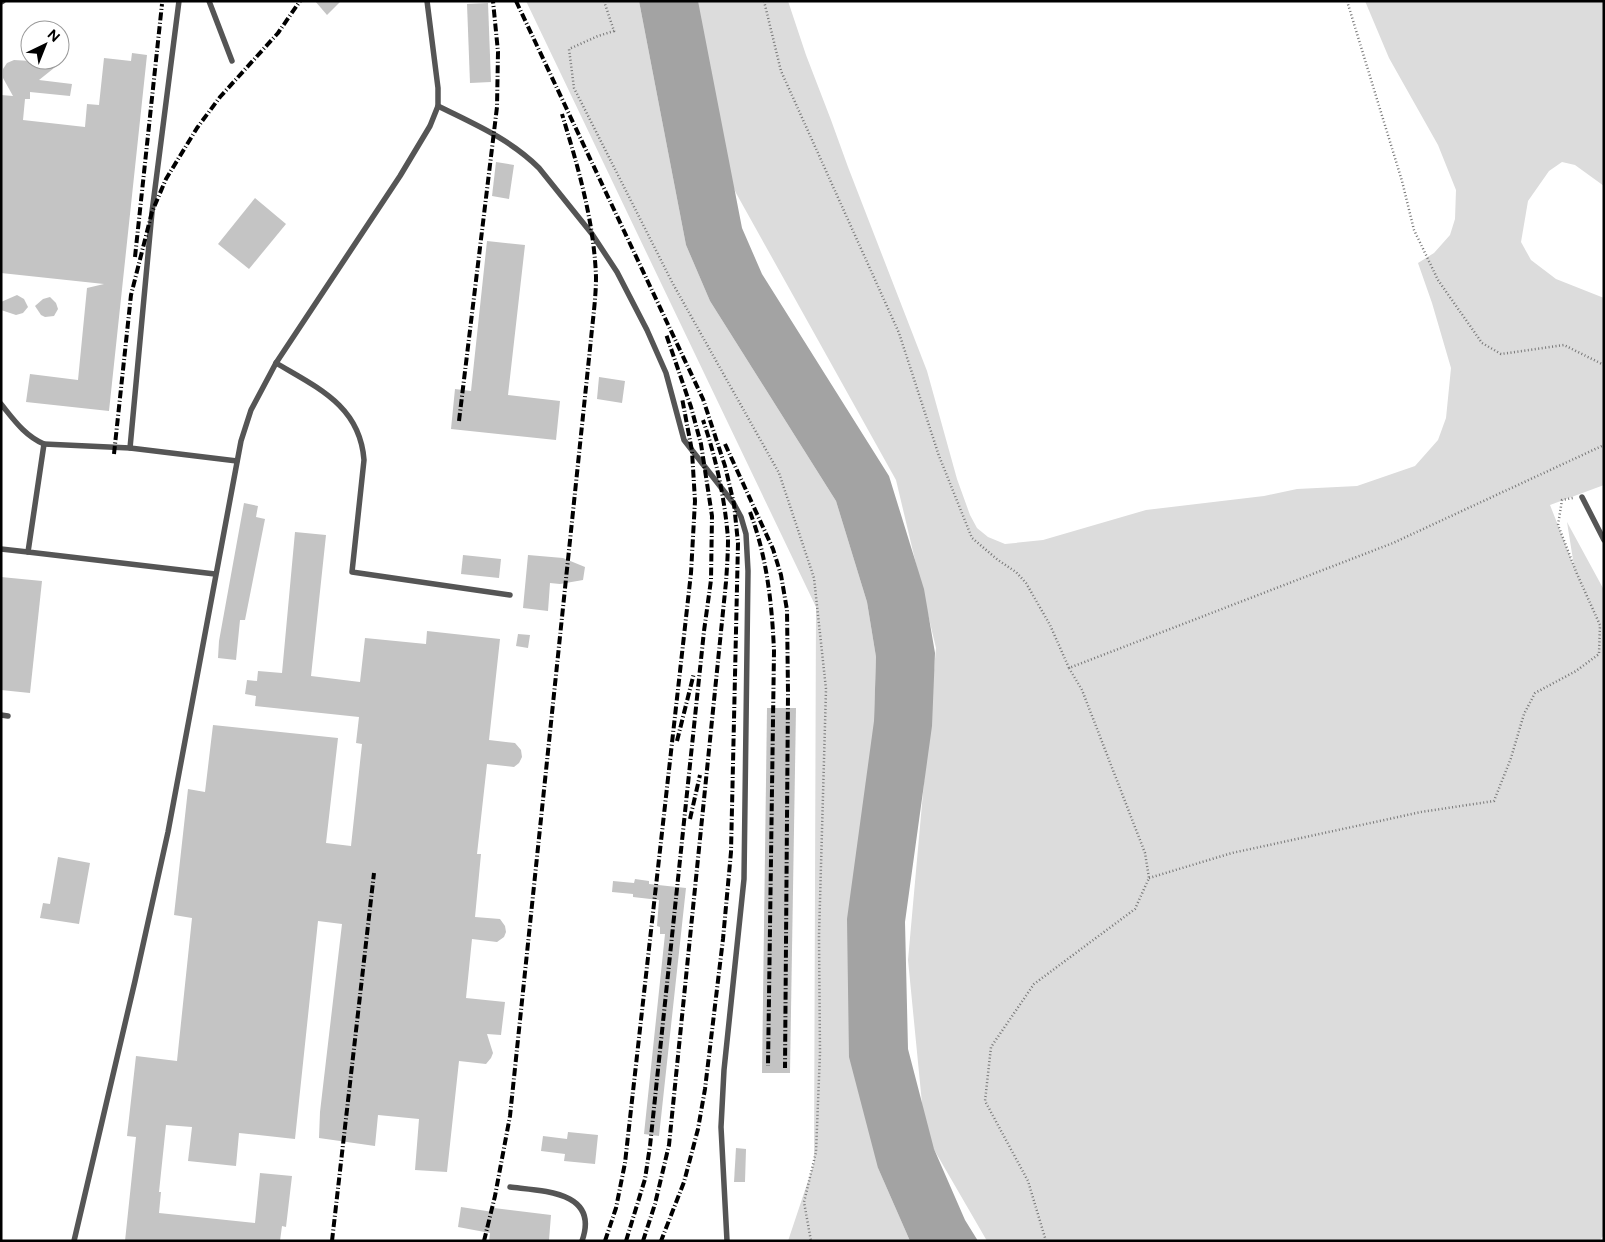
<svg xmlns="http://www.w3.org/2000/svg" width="1605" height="1242" font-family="Figtree,sans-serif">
<rect width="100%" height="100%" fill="#fff"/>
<g fill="#dcdcdc">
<path d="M526 1H639L686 245 710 301 836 501 867 602 876 657 874 721 878 1168 910 1241H788L814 1163 816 607Z"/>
<path d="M682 1H788L806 55 831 120 848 167 927 371 957 479 970 515 977 528 988 537 1005 544 1043 540 1146 510 1264 496 1297 489 1357 486 1415 466 1438 440 1446 418 1451 368 1432 303 1418 263 1434 253 1450 235 1455 219 1456 190 1438 145 1389 58 1365 1H1604V186L1575 165 1562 162 1549 171 1528 201 1521 242 1531 260 1556 279 1604 298V485L1550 505 1574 566 1567 522 1604 590V1235L1599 1241H987L925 1134 908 960 936 648 896 480 736 193 719 157Z"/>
</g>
<path fill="#a3a3a3" d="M639 1H698L742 228 762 274 889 476 924 589 935 653 932 726 905 922 908 1049 934 1149 965 1220 978 1241H910L878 1168 849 1057 847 919 874 721 876 657 867 602 836 501 710 301 686 245Z"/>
<g fill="#c4c4c4">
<path d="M315 1H341L327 15Z"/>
<path d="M488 3 491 82 470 83 467 4Z"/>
<path d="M132 53 147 55 109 411 26 402 30 374 78 380 87 288 104 284 1 273V95L13 96 3 78V69L7 63 14 60 31 61V60H64L39 80 72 84 70 96 30 92V99H25L23 120 85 127 87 104 99 105 104 58 131 61Z"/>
<path d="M496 162 514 165 509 199 492 196Z"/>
<path d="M255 198 286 224 249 269 218 244Z"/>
<path d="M487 241 525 245 508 395 560 401 556 440 451 429 455 389 471 391Z"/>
<path d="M17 295 24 299 28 307 23 313 16 315 1 310V302Z"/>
<path d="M50 297 56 303 58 309 54 316 45 317 41 315 35 306 43 299Z"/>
<path d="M599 377 625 381 622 403 597 399Z"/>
<path d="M244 503 258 506 256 517 265 519 245 620H240L236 660 218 658 219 641Z"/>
<path d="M295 532 326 535 311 676 360 682 365 638 426 644 427 631 500 639 489 740 515 743 521 750 522 757 519 763 514 767 487 764 477 854H481L475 917 500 919 505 926 506 932 504 937 497 942 472 939 466 998 505 1002 501 1035 487 1034 493 1053 491 1058 486 1064 459 1061 447 1172 415 1170 419 1119 378 1115 375 1146 319 1138 320 1112 342 924 318 921 295 1139 239 1133 236 1166 188 1161 192 1127 166 1125 159 1192H161L159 1213 255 1223 260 1173 292 1176 286 1227 282 1226 280 1241H125L136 1137 127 1136 136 1056 177 1061 192 918 174 915 188 789 205 792 213 725 338 738 326 843 351 846 362 744 356 743 359 717 255 706 256 696 245 694 247 680 257 681 258 671 282 673Z"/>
<path d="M463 555 501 559 499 578 461 574Z"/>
<path d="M528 555 563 558 585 567 583 580 560 584 550 583 548 611 523 608Z"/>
<path d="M1 577 42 581 30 693 1 690Z"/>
<path d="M518 634 530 635 528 648 516 646Z"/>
<path d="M767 708H796L790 1073H762Z"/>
<path d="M58 857 90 863 79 924 40 918 43 903 50 904Z"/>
<path d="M635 879 649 881V884L686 888 659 1136 644 1134 665 934H660V927L657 926 659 900 633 897V894L612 892 613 881 634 883Z"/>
<path d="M568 1132 598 1135 595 1164 564 1161 565 1154 541 1151 543 1136 567 1139Z"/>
<path d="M736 1148 746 1149 745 1182H734Z"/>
<path d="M461 1207 493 1212 494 1208 551 1215 549 1240 489 1241 490 1233 458 1227Z"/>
</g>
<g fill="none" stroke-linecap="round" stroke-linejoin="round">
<g stroke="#777" stroke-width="2.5" stroke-dasharray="1 2.5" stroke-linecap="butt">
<path d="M604 1 614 31 598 36 569 49 574 88 673 284 779 473 814 578 826 689 819 936 820 1053 816 1152 804 1202 811 1241"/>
<path d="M764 1 781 71 899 333 939 456 972 538 998 560 1016 572 1026 583 1050 625 1069 668 1393 543 1604 445"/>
<path d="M1347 1 1402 181 1414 230 1438 280 1482 343 1501 354 1564 345 1604 365"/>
<path d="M1149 878 1232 853 1421 812 1494 801 1511 758 1524 714 1535 693 1576 671 1599 654 1600 625 1577 574 1558 525 1562 500 1573 498"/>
<path d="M1046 1241 1028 1181 985 1101 991 1047 1034 984 1135 909 1149 878 1145 853 1082 690 1069 668"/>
</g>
<g stroke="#555" stroke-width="5.5">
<path d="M209 1 232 61"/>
<path d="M1 2 3 1"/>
<path d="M438 106C474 124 510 139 539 168L592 234 617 272 647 330 666 373 684 440 734 504 741 517 746 534 748 571 744 879 724 1070 721 1127 727 1241"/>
<path d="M276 363C318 388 360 406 364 460L352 572 510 595"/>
<path d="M1 404C14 420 25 436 44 444L28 552 215 574"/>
<path d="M44 444 130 448 237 461"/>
<path d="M130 448 152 212 179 1"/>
<path d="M1582 497 1604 540"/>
<path d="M1 549 28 552"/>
<path d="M1 715 8 716"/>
<path d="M510 1187C542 1191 600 1191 582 1241"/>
<path d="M74 1241 135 981 168 832 241 441 251 410 276 363 400 176 430 126 438 106V88L427 1"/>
</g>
<g stroke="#000" stroke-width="4" stroke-dasharray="8 2.5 1 2.5" stroke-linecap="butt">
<path d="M516 1 703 399 725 466 734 504 738 543 731 852 723 939 705 1089 698 1129 684 1182 661 1241"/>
<path d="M135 257 162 4"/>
<path d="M459 421 497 107 498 52 493 1"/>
<path d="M725 444 773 549 781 575 787 610 788 694 785 1068"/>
<path d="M114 454 131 295 152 212 166 179 197 128 220 97 278 33 300 1"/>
<path d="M750 512C767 557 772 604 774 651L768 1066"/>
<path d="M677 741 694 673"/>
<path d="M690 819 700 775"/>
<path d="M332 1241 374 873"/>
<path d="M484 1241 495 1196 510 1116 591 339C593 318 596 297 596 277 594 221 578 167 562 114"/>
<path d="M605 1241 616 1208 625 1163 691 573 695 501 692 451 682 398"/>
<path d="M626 1241 645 1179 650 1146 704 631 711 580 712 516 701 444 691 407 666 334"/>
<path d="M643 1241 655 1204 669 1145 726 582C727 568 728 553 728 539 725 499 716 458 703 420"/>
</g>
</g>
<rect width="1605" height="1242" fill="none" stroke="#000000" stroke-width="5"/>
<g transform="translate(45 45) rotate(43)"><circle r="24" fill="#ffffff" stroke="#999999"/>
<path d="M0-4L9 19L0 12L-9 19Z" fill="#000000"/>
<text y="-8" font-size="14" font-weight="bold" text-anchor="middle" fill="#000000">N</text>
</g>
</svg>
